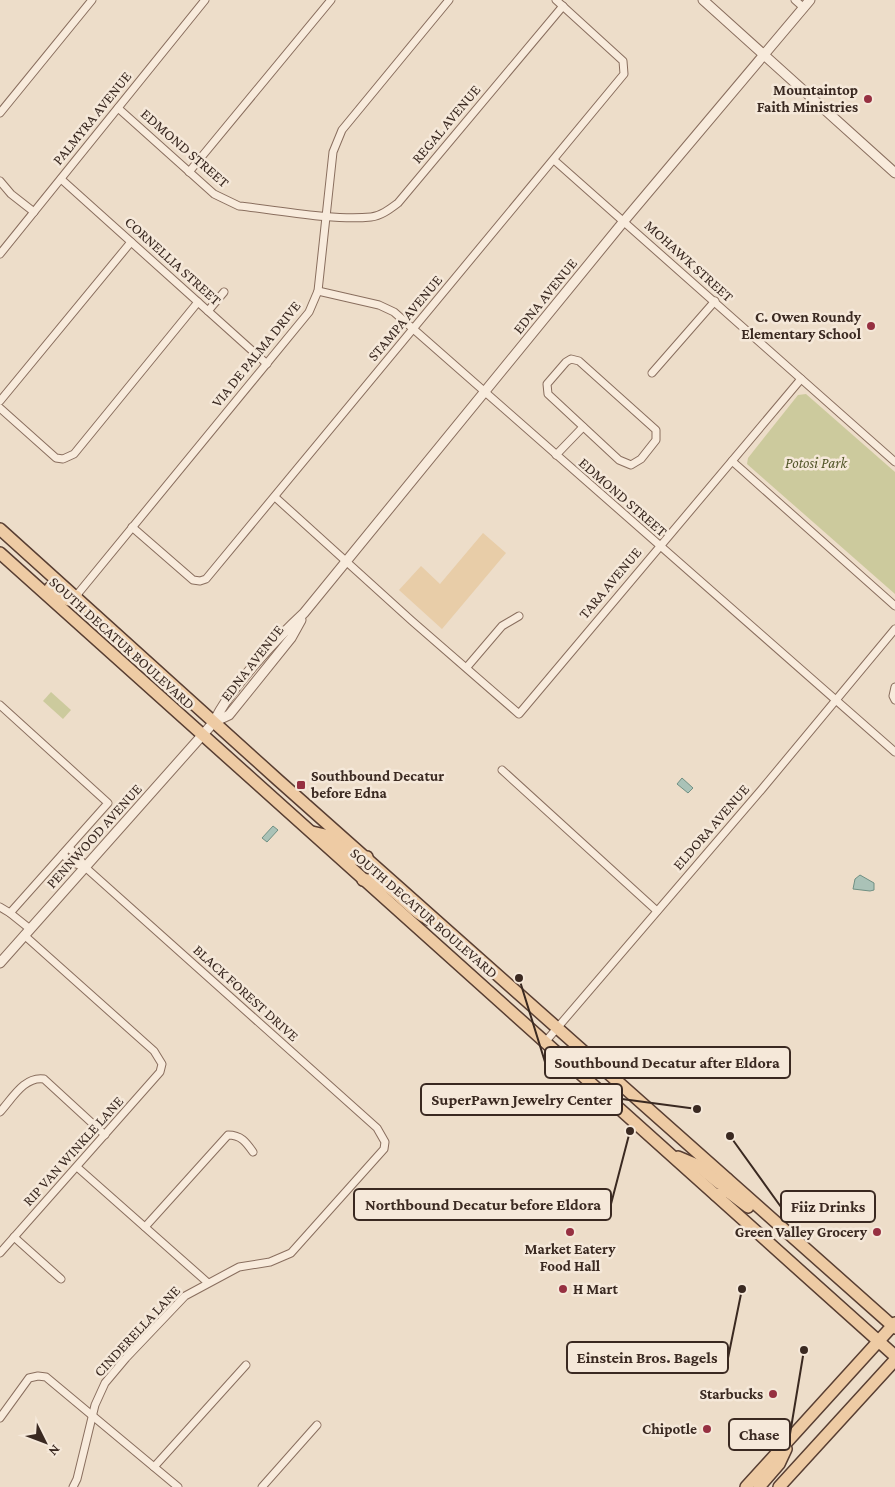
<svg xmlns="http://www.w3.org/2000/svg" width="895" height="1487" font-family="'Crimson Pro',serif">
<rect width="100%" height="100%" fill="#edddc9"/>
<g fill="#ccca9d">
<path d="M806 394 895 472V594L747 464 748 458 798 395Z"/>
<path d="M51 692 71 710 63 719 43 701Z"/>
</g>
<path fill="#e8cda8" d="M483 533 506 553 442 629 399 590 421 566 440 584Z"/>
<g fill="#aac2b7" stroke="#709083">
<path d="M682 778 693 788 688 793 677 784Z"/>
<path d="M273 826 278 830 267 842 262 838Z"/>
<path d="M860 875 874 883V890L870 891 853 889 855 879Z"/>
</g>
<g fill="none" stroke-linecap="round" stroke-linejoin="round">
<defs>
<g id="minor">
<path d="M795 0 804 8"/>
<path d="M118 108 214 194 239 206C278 210 333 221 371 217 381 216 390 209 398 203L563 6"/>
<path d="M0 113 92 0"/>
<path d="M554 160 895 462"/>
<path d="M189 172 331 0"/>
<path d="M61 179 267 364"/>
<path d="M0 181 11 194 34 212"/>
<path d="M0 254 205 0"/>
<path d="M318 291 379 305 394 312 895 752"/>
<path d="M208 311 224 292"/>
<path d="M571 359 579 361 656 430V440L641 459 631 465 619 460 548 394 547 384 566 362Z"/>
<path d="M652 373 715 301"/>
<path d="M0 401 131 242"/>
<path d="M0 408 56 458 63 459 74 454 198 302"/>
<path d="M556 455 583 427"/>
<path d="M732 461 895 606"/>
<path d="M275 497 412 621 519 714 801 379"/>
<path d="M132 527 193 580 200 581 206 579 624 74 623 61 556 0"/>
<path d="M76 596 309 312 318 291 333 152 342 130 449 0"/>
<path d="M467 667 502 626 519 616"/>
<path d="M895 687 893 696 895 700"/>
<path d="M0 705 108 803 10 913 30 929"/>
<path d="M502 770 657 911"/>
<path d="M69 848 77 855 85 867 377 1128 385 1142 384 1149 291 1253 270 1262 239 1267 185 1296 126 1358 105 1383 95 1405 77 1479 73 1487"/>
<path d="M63 854 70 862 85 867"/>
<path d="M0 907 10 913"/>
<path d="M546 1041 762 789 895 629"/>
<path d="M0 1112C12 1099 24 1076 44 1079L105 1135"/>
<path d="M77 1167 207 1282"/>
<path d="M145 1227 228 1135C241 1135 246 1142 253 1152"/>
<path d="M14 1237 61 1279"/>
<path d="M0 1253 160 1072 162 1064 154 1051 24 935"/>
<path d="M0 1418 29 1378 38 1376 46 1377 178 1487"/>
<path d="M154 1467 246 1365"/>
<path d="M262 1487 317 1425"/>
</g>
<g id="tertiary">
<path d="M703 0 895 173"/>
<path d="M214 722 229 715 291 638 301 620"/>
<path d="M0 963 214 722C229 689 277 638 304 613L624 221 810 0"/>
</g>
<g id="primary">
<path d="M0 529 278 780 895 1328"/>
<path d="M0 553 895 1356"/>
<path d="M50 588 61 597 69 600 76 596"/>
<path d="M312 832 325 835 356 859 361 860 367 857"/>
<path d="M363 880C394 877 408 916 437 922"/>
<path d="M678 1157 697 1165 719 1183H723L727 1179"/>
<path d="M716 1195 727 1191 748 1207"/>
<path d="M746 1487 895 1323"/>
<path d="M759 1487 779 1464 786 1449"/>
<path d="M779 1487 895 1360"/>
</g>
</defs>
<use href="#minor" stroke="#896e5e" stroke-width="9"/>
<use href="#tertiary" stroke="#896e5e" stroke-width="11"/>
<use href="#primary" stroke="#583e32" stroke-width="14"/>
<use href="#minor" stroke="#f8ebdc" stroke-width="7"/>
<use href="#tertiary" stroke="#f8ebdc" stroke-width="9"/>
<use href="#primary" stroke="#eecba4" stroke-width="11"/>
</g>
<g fill="#963041" stroke="#f5e8d9" stroke-width="2">
<circle cx="868" cy="99" r="5"/>
<circle cx="871" cy="326" r="5"/>
<rect x="296" y="780" width="10" height="10" rx="2.5"/>
<circle cx="570" cy="1232" r="5"/>
<circle cx="877" cy="1232" r="5"/>
<circle cx="563" cy="1289" r="5"/>
<circle cx="773" cy="1394" r="5"/>
<circle cx="707" cy="1429" r="5"/>
</g>
<g text-anchor="middle" dominant-baseline="central" stroke-width="5" stroke-linejoin="round" paint-order="stroke">
<g font-size="15" font-weight="bold" fill="#3a2921" stroke="#f5e8d9" text-anchor="end">
<text x="858" y="90">Mountaintop<tspan x="858" dy="17">Faith Ministries</tspan></text>
<text x="861" y="317">C. Owen Roundy<tspan x="861" dy="17">Elementary School</tspan></text>
<text x="311" y="776" text-anchor="start">Southbound Decatur<tspan x="311" dy="17">before Edna</tspan></text>
<text x="867" y="1232">Green Valley Grocery</text>
<text x="570" y="1249" text-anchor="middle">Market Eatery<tspan x="570" dy="17">Food Hall</tspan></text>
<text x="573" y="1289" text-anchor="start">H Mart</text>
<text x="763" y="1394">Starbucks</text>
<text x="697" y="1429">Chipotle</text>
</g>
<g font-size="15" fill="#3a2921" stroke="#f5e8d9">
<text transform="translate(92 118) rotate(-51)">PALMYRA AVENUE</text>
<text transform="translate(446 124) rotate(-50)">REGAL AVENUE</text>
<text transform="translate(185 148) rotate(41)">EDMOND STREET</text>
<text transform="translate(173 261) rotate(42)">CORNELLIA STREET</text>
<text transform="translate(689 261) rotate(42)">MOHAWK STREET</text>
<text transform="translate(545 296) rotate(-51)">EDNA AVENUE</text>
<text transform="translate(405 318) rotate(-50)">STAMPA AVENUE</text>
<text transform="translate(256 354) rotate(-51)">VIA DE PALMA DRIVE</text>
<text transform="translate(623 497) rotate(41)">EDMOND STREET</text>
<text transform="translate(610 583) rotate(-50)">TARA AVENUE</text>
<text transform="translate(122 643) rotate(42)">SOUTH DECATUR BOULEVARD</text>
<text transform="translate(252 663) rotate(-52)">EDNA AVENUE</text>
<text transform="translate(711 827) rotate(-49)">ELDORA AVENUE</text>
<text transform="translate(94 836) rotate(-48)">PENNWOOD AVENUE</text>
<text transform="translate(424 913) rotate(41)">SOUTH DECATUR BOULEVARD</text>
<text transform="translate(246 993) rotate(42)">BLACK FOREST DRIVE</text>
<text transform="translate(73 1151) rotate(-48)">RIP VAN WINKLE LANE</text>
<text transform="translate(137 1331) rotate(-47)">CINDERELLA LANE</text>
</g>
<g font-size="15" font-style="italic" fill="#525629" stroke="#f5e8d9">
<text x="816" y="463">Potosi Park</text>
</g>
</g>
<path fill="none" stroke="#3a2921" stroke-width="2" d="M519 978L545 1062M697 1109L622 1099M630 1131L611 1204M730 1136L781 1207M742 1289L728 1358M804 1350L790 1434"/>
<g fill="#3a2921" stroke="#f5e8d9" stroke-width="2">
<circle cx="519" cy="978" r="5"/>
<circle cx="697" cy="1109" r="5"/>
<circle cx="630" cy="1131" r="5"/>
<circle cx="730" cy="1136" r="5"/>
<circle cx="742" cy="1289" r="5"/>
<circle cx="804" cy="1350" r="5"/>
</g>
<g fill="#f5e8d9" stroke="#3a2921" stroke-width="2">
<rect x="545" y="1047" width="245" height="31" rx="5"/>
<rect x="421" y="1084" width="201" height="31" rx="5"/>
<rect x="354" y="1189" width="257" height="31" rx="5"/>
<rect x="781" y="1191" width="94" height="31" rx="5"/>
<rect x="567" y="1342" width="161" height="31" rx="5"/>
<rect x="729" y="1419" width="61" height="31" rx="5"/>
</g>
<g font-size="16" text-anchor="middle" font-weight="bold" fill="#3a2921">
<text x="667" y="1068">Southbound Decatur after Eldora</text>
<text x="522" y="1105">SuperPawn Jewelry Center</text>
<text x="483" y="1210">Northbound Decatur before Eldora</text>
<text x="828" y="1212">Fiiz Drinks</text>
<text x="647" y="1363">Einstein Bros. Bagels</text>
<text x="759" y="1440">Chase</text>
</g>
<g transform="translate(45 1442) rotate(132)" stroke="#f5e8d9" stroke-width="4" paint-order="stroke">
<path d="M0-4L9 19L0 12L-9 19Z" fill="#3a2921"/>
<text y="-8" font-size="14" font-weight="bold" text-anchor="middle" fill="#3a2921">N</text>
</g>
</svg>
